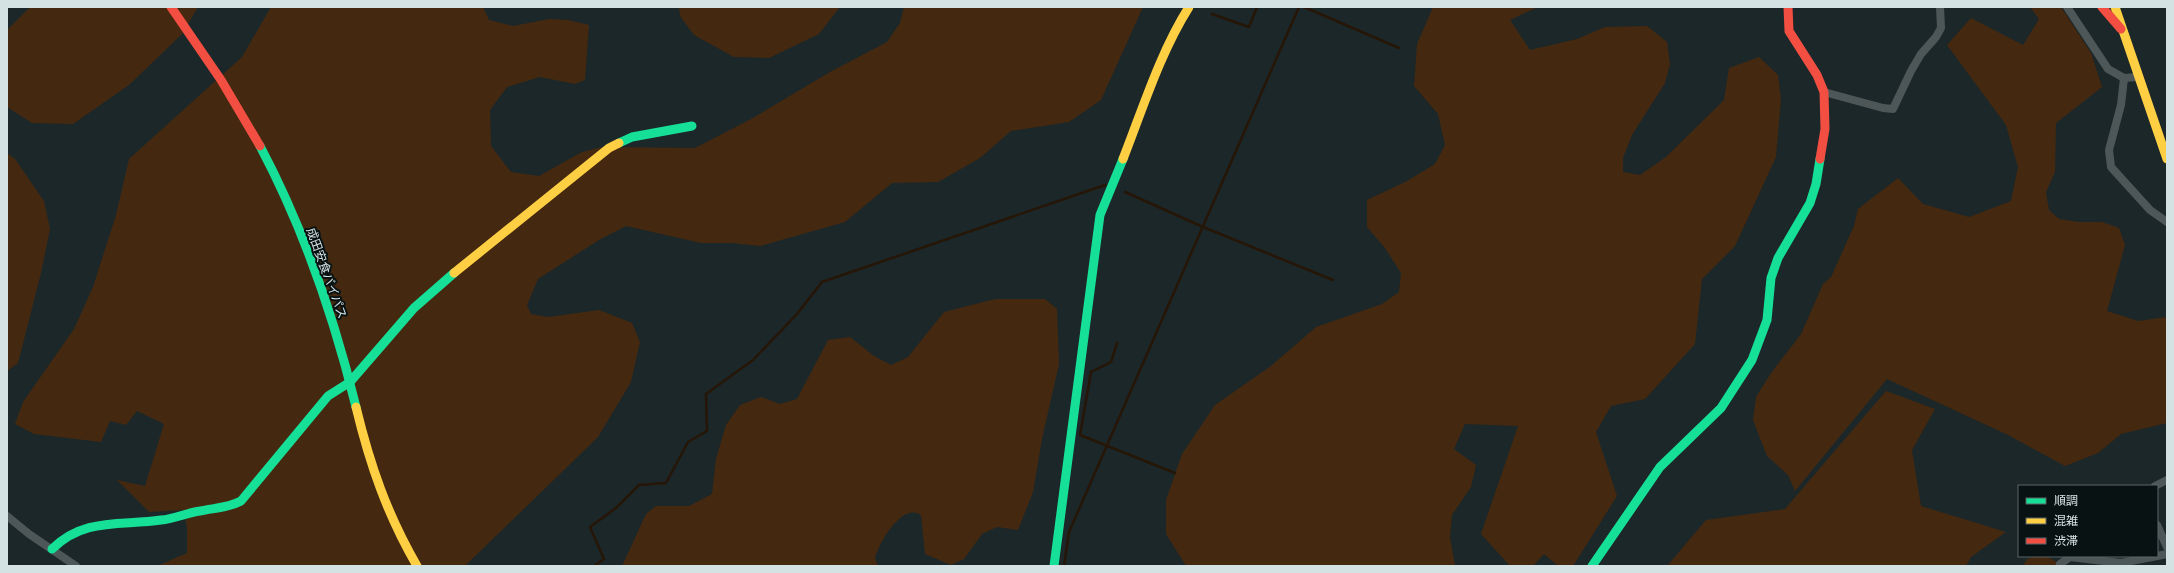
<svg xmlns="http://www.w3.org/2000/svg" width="2174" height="573" font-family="'Golos Text','Noto Sans JP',sans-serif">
<rect width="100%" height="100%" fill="#1c2729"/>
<g fill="#442910">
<path d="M30 7H198L182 34 129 85 73 124 32 123 7 107V30Z"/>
<path d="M271 7H483L489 20 513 26 549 19 568 20 589 25 585 80 575 84 540 77 507 87 490 110 491 146 511 172 539 176 582 152 602 147 695 148 753 118 830 72 887 42 900 23 904 7H1143L1101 100 1069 122 1011 131 980 158 938 182 892 183 845 222 760 246 732 243H701L626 226 599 240 538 279 527 305 531 314 548 317 599 310 632 323 640 342 631 382 598 437 465 566H157L187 553V528L184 510 149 512 117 480 145 486 164 424 137 411 126 425 110 421 101 442 34 434 15 424 23 402 74 329 93 287 116 215 129 159 242 57Z"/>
<path d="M679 7H840L819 34 769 58 734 57 694 35 680 16Z"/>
<path d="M1433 7H1538L1510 20 1530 50 1577 39 1605 27 1647 26 1667 42 1670 64 1665 83 1632 135 1623 158V172L1640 175 1666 157 1724 100 1729 68 1759 57 1778 75 1781 99 1776 157 1735 246 1702 279 1695 344 1645 399 1611 406 1596 432 1617 496 1573 566H1558L1544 554 1533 566H1510L1481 534 1518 426 1465 424 1454 449 1476 465 1471 487 1452 515 1450 537 1455 566H1186L1166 534V500L1182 454 1215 405 1271 366 1316 327 1382 304 1399 292 1401 273 1385 248 1367 227V200L1407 181 1435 164 1445 145 1438 114 1414 86 1417 44Z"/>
<path d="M2030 7H2061L2091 53 2102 87 2056 123 2055 172 2046 192 2049 210 2059 219 2079 222H2102L2119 228 2125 245 2107 311 2138 321 2167 317V423L2121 434 2098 453 2065 466 2008 435 1887 379 1795 491 1788 475 1767 456 1753 420 1756 397 1771 373 1801 334 1823 284 1831 277 1854 226 1858 209 1898 178 1923 204 1969 217 2011 201 2018 167 2006 125 1947 45 1971 18 2023 45 2039 19Z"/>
<path d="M7 153 15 159 44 201 50 229 41 273 18 363 7 371Z"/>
<path d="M995 299H1045L1057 309 1059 364 1042 439 1033 492 1018 530 997 527 982 534 964 559 951 565 925 554 921 515C902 502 879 543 875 558L878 566H622L646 514 656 506H689L712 494 716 459 726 425 740 405 761 397 780 404 797 399 828 340 850 337 874 356 891 365 908 357 944 312Z"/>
<path d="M1886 391 1935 409 1912 450 1921 506 2006 532 1971 557 1966 566H1667L1706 520 1785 509Z"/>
<path d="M2037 556H2046L2064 566H2023L2027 559Z"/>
</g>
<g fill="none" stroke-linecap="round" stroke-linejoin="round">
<g stroke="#261607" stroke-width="2.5">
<path d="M1304 7 1399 48"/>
<path d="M1212 14 1249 27 1257 7"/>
<path d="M1125 192 1203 227 1333 280"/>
<path d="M1117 343 1111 362 1091 372 1080 435 1175 473"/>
<path d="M594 566 604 559 590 527 616 508 639 485 666 483 688 442 707 431 706 394 753 360 797 314 822 282 1105 185"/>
<path d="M1064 566 1069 532 1299 7"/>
</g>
<g stroke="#4e5758" stroke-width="8">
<path d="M2067 7 2108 69 2124 78 2138 77"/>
<path d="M2124 78 2121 105 2109 150 2111 167 2150 210 2167 222"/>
<path d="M1824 92 1883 108 1893 109 1911 71 1921 54 1936 37 1941 28 1940 7"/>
<path d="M2155 486 2167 480"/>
<path d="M7 516 29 534 76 566"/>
<path d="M2157 525 2167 547"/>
<path d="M2157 556 2167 554"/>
<path d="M2060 564 2070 557 2121 563 2157 556"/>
</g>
<g stroke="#16e098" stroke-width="9">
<path d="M619 143 632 137 692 126"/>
<path d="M260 146C304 229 334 317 356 407"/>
<path d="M52 549C84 517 121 526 161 520 174 519 186 513 200 511 214 508 228 508 241 501L328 396 350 382 414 308 454 273"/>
<path d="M1054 566 1100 215 1123 159"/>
<path d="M1592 566 1660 467 1721 408 1752 360 1767 320 1771 278 1778 258 1810 203 1816 184 1820 159"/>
</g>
<g stroke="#ffcf43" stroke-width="9">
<path d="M2115 7 2167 159"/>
<path d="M1123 159C1143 108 1160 53 1189 7"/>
<path d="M454 273 609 148 619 143"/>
<path d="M356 407C370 465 387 514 417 566"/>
</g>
<g stroke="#f24e42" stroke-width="9">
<path d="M171 7 221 80 260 146"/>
<path d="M1788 7 1789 31 1817 75 1824 92 1825 129 1820 159"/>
<path d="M2102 7 2121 29"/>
</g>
</g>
<g text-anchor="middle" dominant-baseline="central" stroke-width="4" stroke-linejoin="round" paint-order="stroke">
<g font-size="12" fill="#d5e2e3" stroke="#091213">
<text transform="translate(327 273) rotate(70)">成田安食バイパス</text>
</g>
</g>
<rect width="2174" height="573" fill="none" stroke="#d5e2e3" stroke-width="16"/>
<rect x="2018" y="485" width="140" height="72" fill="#091213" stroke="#5b6566"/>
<rect x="2026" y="498" width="20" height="6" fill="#16e098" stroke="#5b6566"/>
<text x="2054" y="505" font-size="12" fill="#d5e2e3">順調</text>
<rect x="2026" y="518" width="20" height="6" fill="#ffcf43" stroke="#5b6566"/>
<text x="2054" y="525" font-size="12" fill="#d5e2e3">混雑</text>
<rect x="2026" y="538" width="20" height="6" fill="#f24e42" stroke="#5b6566"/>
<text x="2054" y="545" font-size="12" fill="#d5e2e3">渋滞</text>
</svg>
